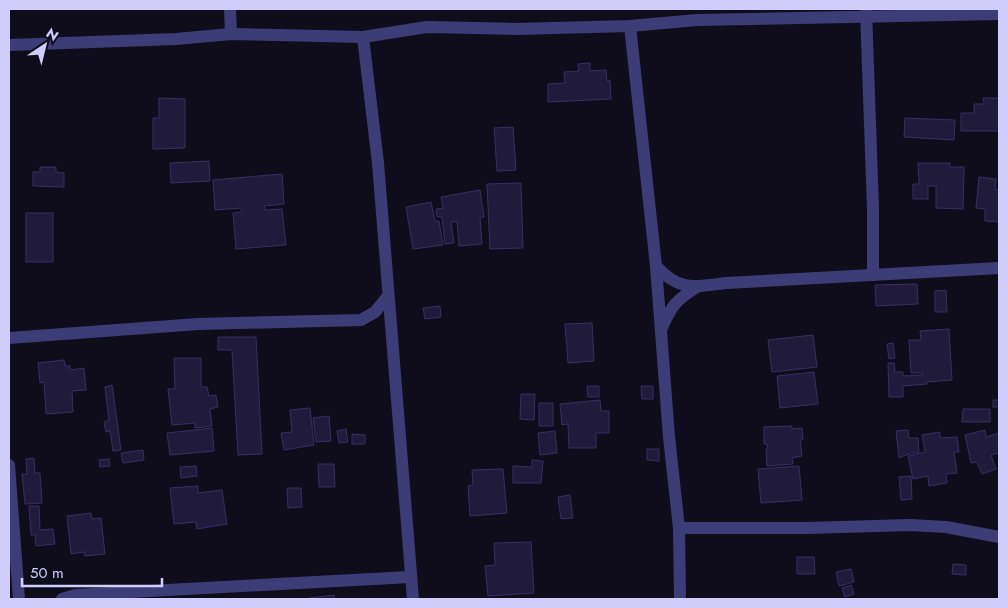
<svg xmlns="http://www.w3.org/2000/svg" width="1008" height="608" font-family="Jost,sans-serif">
<rect width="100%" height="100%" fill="#0f0d1c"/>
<g fill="#201b3b" stroke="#372f65">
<path d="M590 63V71L606 70 607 81 610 80 611 99 548 102V84L565 83 564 72 579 71 578 64Z"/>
<path d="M159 98 185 99V148L153 149V118H159Z"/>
<path d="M983 98H999V131H961V113H974V104H984Z"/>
<path d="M905 118 955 120 954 140 904 137Z"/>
<path d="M513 127 516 170 497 171 494 128Z"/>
<path d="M209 161 210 181 171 183 170 163Z"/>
<path d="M918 163H950V167H964L963 209 936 208V186H928V199H913V184H919Z"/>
<path d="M40 167H56V172L64 173V187L33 186V172H40Z"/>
<path d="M282 174 284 204 264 206 265 210 282 209 286 245 236 249 233 213 242 212 241 208 215 210 213 180Z"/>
<path d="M979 177 996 179 995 190H999V222L985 221V209L976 208Z"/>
<path d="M521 183 523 248 490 249 487 184Z"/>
<path d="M480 190 484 217 480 218 482 244 459 246 457 222H451L454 243 445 244 442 217H437L436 209 443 208 441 197Z"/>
<path d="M431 202 435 221H439L443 245 413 249 406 207Z"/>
<rect x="26" y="213" width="27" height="49"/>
<path d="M917 284 918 304 876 306 875 285Z"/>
<path d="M946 290 947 312H935V291Z"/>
<path d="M440 306 441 317 425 319 423 308Z"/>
<path d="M592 323 594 361 568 363 565 324Z"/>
<path d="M949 329 952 380 927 382V384L903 386V397H889L888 363H894L895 372H903V376L923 375V373H911L909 340H921L920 331Z"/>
<path d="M813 335 817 367 772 372 768 340Z"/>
<path d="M218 337H256L262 454 238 455 232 350H218Z"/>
<path d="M893 343 895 358 889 359 887 344Z"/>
<path d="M174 358H201V387H207L209 396 216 395 218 407 210 409 212 426 195 428V423L172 425 168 389H175Z"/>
<path d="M64 360 65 366H70V370L84 368 86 390 72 391 73 412 46 414 44 382 40 383 38 363Z"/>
<path d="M814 372 818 404 780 408 777 376Z"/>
<path d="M112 385 121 450 113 451 110 431 106 432 104 422 109 420 105 387Z"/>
<path d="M587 386H599V397H588Z"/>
<path d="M641 386H653V399H642Z"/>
<path d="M521 394H535L534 420 520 419Z"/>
<path d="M600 400 601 411H609V433H596V448H569L568 424 562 425 560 404Z"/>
<rect x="993" y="400" width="6" height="7"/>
<rect x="539" y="403" width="14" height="23"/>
<path d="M310 408 314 445 284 450 281 433 292 432 290 410Z"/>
<path d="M963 409H990V422H962Z"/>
<path d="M329 416 331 441 316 442 313 418Z"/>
<path d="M792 426V429L802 428 803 440H800L802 456 792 458 793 464 767 466 766 449H768L767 444H764V427Z"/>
<path d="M212 428 214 451 170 455 167 433Z"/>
<path d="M346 429 348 442 339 443 337 431Z"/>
<path d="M908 430 909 438H918L919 452 911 453 899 458 896 431Z"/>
<path d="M985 430 986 437 999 433V453L991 455 996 469 982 474 977 462 971 463 965 435Z"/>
<path d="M555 431 557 453 540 455 538 433Z"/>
<path d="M940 432V438L957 437 959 452H954L957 473 946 474 947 483 929 486 928 476 913 479 908 456 925 452 922 435Z"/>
<path d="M352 434 365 435V444H352Z"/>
<path d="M647 449H659V461L647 460Z"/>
<path d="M143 450 144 460 123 463 121 453Z"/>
<path d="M34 458 35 473H40L42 503 25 504 22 474H27L26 459Z"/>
<path d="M109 459 110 466 100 467 99 460Z"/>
<path d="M532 460 543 461 541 483H513V466L532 467Z"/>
<path d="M318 464H334L335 487H319Z"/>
<path d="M196 466 197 476 181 478 180 467Z"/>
<path d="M799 466 802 500 761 503 758 469Z"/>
<path d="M503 469 507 513 470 516 468 486 473 485 472 470Z"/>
<path d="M911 476 912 499 901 500 899 477Z"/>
<path d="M198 486V493L222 490 227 524 197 529 196 522 174 524 170 488Z"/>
<path d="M287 488H301L302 507 288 508Z"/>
<path d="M570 495 573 518 561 519 558 497Z"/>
<path d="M29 506H39L40 530 53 529 55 544 36 546 35 535H31Z"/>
<path d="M91 513 92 519 101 518 105 554 85 556 84 552 71 554 67 516Z"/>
<path d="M531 542 534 593 488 596 485 566 495 565 494 543Z"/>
<path d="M797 557H814L815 574H797Z"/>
<path d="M953 564 966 565V575L952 574Z"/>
<path d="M851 569 854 582 839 586 836 572Z"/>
<path d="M851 585 854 594 845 597 842 588Z"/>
<path d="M334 595 335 599H309V598Z"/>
</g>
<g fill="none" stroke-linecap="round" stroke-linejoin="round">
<g stroke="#3c3d77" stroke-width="12">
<path d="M230 9 231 34"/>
<path d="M866 10 873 209V275"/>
<path d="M630 26 656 266 669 437 679 528 680 599"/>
<path d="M363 37 378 163 413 599"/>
<path d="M9 45 176 39 231 34 363 37 427 27 516 29 630 26 697 20 999 14"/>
<path d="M656 266C680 292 694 287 726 283L999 268"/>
<path d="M661 330C671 306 676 300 697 287"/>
<path d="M9 338 198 324 361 320 375 312 388 296"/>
<path d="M9 465 19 599"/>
<path d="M679 528H807L910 525 946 527 999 537"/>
<path d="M62 599 75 595 410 577"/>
</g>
</g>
<rect width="1008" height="608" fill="none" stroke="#d0cdfb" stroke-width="20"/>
<g transform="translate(45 45) rotate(35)" stroke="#0f0d1c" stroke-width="4" paint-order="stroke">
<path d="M0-4L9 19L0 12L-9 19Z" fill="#d0cdfb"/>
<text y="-8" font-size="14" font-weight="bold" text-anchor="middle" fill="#d0cdfb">N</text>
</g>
<path d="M22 578v8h140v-8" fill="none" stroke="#d0cdfb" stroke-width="2.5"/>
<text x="30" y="578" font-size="15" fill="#d0cdfb" stroke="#0f0d1c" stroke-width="4" paint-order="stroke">50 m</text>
</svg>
